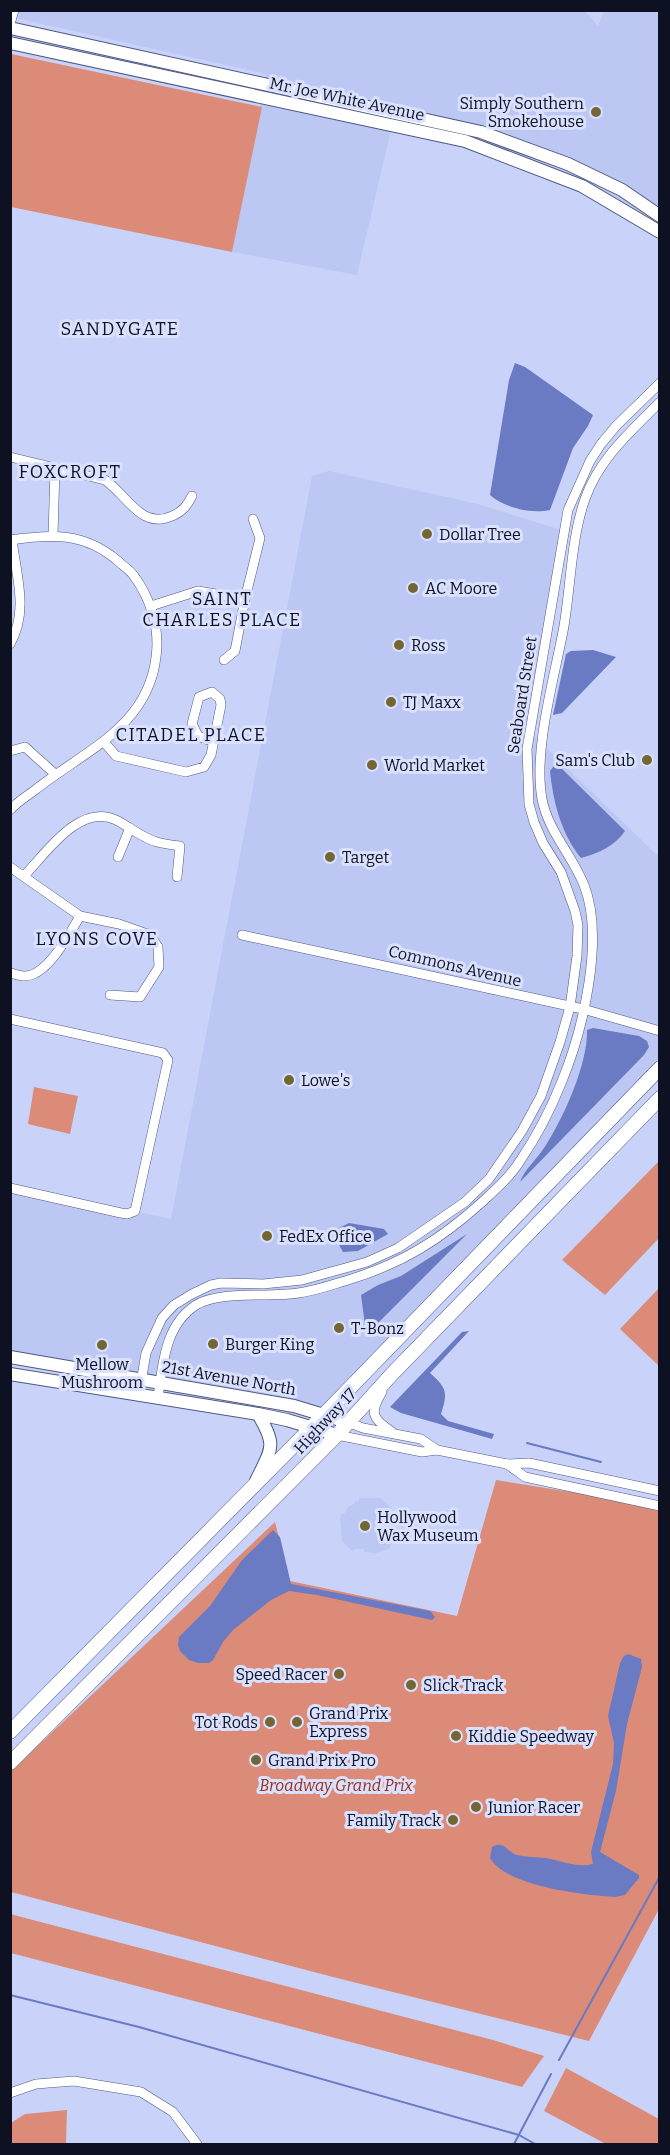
<svg xmlns="http://www.w3.org/2000/svg" width="670" height="2155" font-family="Bitter,serif">
<rect width="100%" height="100%" fill="#c9d3fa"/>
<g fill="#bcc7f3">
<path d="M584 10 598 26 604 11H659V232L582 186 465 141 392 126 357 275 232 252 266 74 11 17 10 11Z"/>
<path d="M329 471 478 504 564 531 530 732 659 857V1069L324 1415 11 1357 10 1185 171 1219 312 476Z"/>
<path d="M359 1498H381L392 1509 389 1512V1533L392 1534 393 1541 389 1549 376 1553 364 1552V1549H354L352 1551 342 1541 340 1519 341 1514H344L349 1506 354 1504 355 1501H359Z"/>
</g>
<g fill="#db8b78">
<path d="M11 54 262 107 232 252 11 207Z"/>
<path d="M34 1087 78 1096 70 1134 28 1124Z"/>
<path d="M659 1161V1238L605 1295 562 1260Z"/>
<path d="M659 1288V1366L620 1329Z"/>
<path d="M496 1480 659 1506V1909L589 2041 333 1977 11 1892V1771L275 1522 290 1581 457 1616Z"/>
<path d="M10 1914 493 2040 544 2056 522 2087 11 1953Z"/>
<path d="M566 2068 659 2119V2144H606L544 2111Z"/>
<path d="M67 2110 66 2144H11V2123L25 2114Z"/>
</g>
<g fill="#6a7ac3">
<path d="M515 363 525 367 593 415 588 426 573 448 550 510C531 514 505 508 490 495L509 380Z"/>
<path d="M593 650 616 657 562 713 553 715 566 654 571 651Z"/>
<path d="M556 763 625 831C615 846 599 853 581 858 561 834 553 801 550 771Z"/>
<path d="M593 1028 639 1036 647 1041 649 1047 644 1055 520 1182C524 1170 537 1159 544 1148 563 1119 588 1064 587 1030Z"/>
<path d="M349 1223 384 1229 388 1234 358 1251 343 1252 338 1243 339 1228Z"/>
<path d="M467 1234 374 1327 365 1325 361 1295 378 1285 401 1276Z"/>
<path d="M469 1331 430 1373C447 1388 448 1393 441 1414L448 1421 494 1434 492 1439 401 1413 390 1407 462 1332Z"/>
<path d="M273 1530 280 1537 291 1584 430 1611 435 1617 432 1620 317 1595 289 1591 271 1600 233 1630 223 1642 213 1660 209 1663H198L189 1660 180 1651 178 1645 179 1637 210 1606 242 1560Z"/>
<path d="M628 1654 641 1659 642 1667 627 1724 616 1791 600 1852 639 1875V1878L625 1895 615 1897C584 1895 507 1887 490 1858L492 1847C505 1840 506 1852 517 1855 526 1857 536 1857 546 1858 561 1861 578 1868 593 1864L591 1852 613 1764 614 1743 608 1716 620 1663 624 1656Z"/>
</g>
<g fill="none" stroke-linecap="round" stroke-linejoin="round">
<g stroke="#6a7ac3" stroke-width="2">
<path d="M527 1443 601 1462"/>
<path d="M10 1995 139 2027 519 2135 535 2144"/>
<path d="M559 2060 660 1876"/>
<path d="M514 2144 551 2074"/>
</g>
<defs>
<g id="minor">
<path d="M10 24 14 10"/>
<path d="M10 457 105 480C127 495 141 530 172 516 182 512 187 506 192 496"/>
<path d="M53 535 55 469"/>
<path d="M10 540C52 534 84 532 118 561 123 566 130 570 134 576 151 599 160 629 156 657 148 727 84 751 35 790 27 796 17 802 10 810"/>
<path d="M151 606 198 591 245 599"/>
<path d="M10 644C29 611 16 575 12 539"/>
<path d="M224 660 235 651 245 599 260 538 253 519"/>
<path d="M104 742 116 756 186 772 204 767 211 755 221 705 220 699 212 692 199 697 192 724 198 736 214 742"/>
<path d="M10 751 25 747 55 774"/>
<path d="M118 857 130 828"/>
<path d="M10 867 80 916 119 924 150 935 158 947 159 967 140 997 110 995"/>
<path d="M24 876C46 853 79 803 116 820 130 827 142 838 157 842 164 844 172 845 180 846L177 877"/>
<path d="M242 935 583 1009 660 1031"/>
<path d="M10 973C15 974 20 976 24 976 47 977 70 933 80 916"/>
<path d="M10 1019 163 1053 168 1060 135 1211 127 1214 121 1213 10 1188"/>
<path d="M382 1392C370 1412 371 1418 391 1431"/>
<path d="M139 1394 146 1353 162 1318 174 1305 192 1294 211 1285 221 1283 263 1284 302 1280 367 1262 398 1248 465 1202 489 1179 522 1131 541 1096 560 1042 570 1007 577 956 578 925 575 911 561 872 543 843 534 822 529 804 527 749 568 510 590 461 601 444 616 426 660 383"/>
<path d="M158 1397C163 1363 165 1325 196 1305 221 1290 268 1298 298 1293 315 1291 331 1285 348 1280 401 1264 440 1240 481 1203 495 1190 510 1177 520 1161 537 1136 551 1109 562 1081 583 1030 605 938 584 885 572 855 548 831 542 799 533 749 555 676 564 626 571 584 571 539 585 499 599 459 631 431 660 402"/>
<path d="M347 1422 363 1428 421 1439 437 1450"/>
<path d="M337 1435 422 1452 437 1450 507 1464 529 1463 660 1491"/>
<path d="M507 1464 525 1477 660 1506"/>
<path d="M10 2093 36 2084 74 2081 141 2092 173 2112 197 2144"/>
</g>
<g id="major">
<path d="M10 28 481 132 568 164 622 190 660 216"/>
<path d="M10 43 465 141 582 186 660 232"/>
<path d="M10 1357 294 1406 347 1422"/>
<path d="M10 1374 258 1414 287 1420 337 1435"/>
<path d="M256 1481C271 1449 278 1447 258 1414"/>
</g>
<g id="highway">
<path d="M10 1732 312 1427 660 1068"/>
<path d="M10 1763 337 1435 392 1374 660 1098"/>
</g>
</defs>
<use href="#minor" stroke="#4e5881" stroke-width="10"/>
<use href="#major" stroke="#4e5881" stroke-width="14"/>
<use href="#highway" stroke="#4e5881" stroke-width="15"/>
<use href="#minor" stroke="#fff" stroke-width="9"/>
<use href="#major" stroke="#fff" stroke-width="12"/>
<use href="#highway" stroke="#fff" stroke-width="14"/>
</g>
<g fill="#746633" stroke="#d9e1fe" stroke-width="2">
<circle cx="596" cy="112" r="6"/>
<circle cx="427" cy="534" r="6"/>
<circle cx="413" cy="588" r="6"/>
<circle cx="399" cy="645" r="6"/>
<circle cx="391" cy="702" r="6"/>
<circle cx="647" cy="760" r="6"/>
<circle cx="372" cy="765" r="6"/>
<circle cx="330" cy="857" r="6"/>
<circle cx="289" cy="1080" r="6"/>
<circle cx="267" cy="1236" r="6"/>
<circle cx="339" cy="1328" r="6"/>
<circle cx="213" cy="1344" r="6"/>
<circle cx="102" cy="1345" r="6"/>
<circle cx="365" cy="1526" r="6"/>
<circle cx="339" cy="1674" r="6"/>
<circle cx="411" cy="1685" r="6"/>
<circle cx="270" cy="1722" r="6"/>
<circle cx="297" cy="1722" r="6"/>
<circle cx="456" cy="1736" r="6"/>
<circle cx="256" cy="1760" r="6"/>
<circle cx="476" cy="1807" r="6"/>
<circle cx="453" cy="1820" r="6"/>
</g>
<g text-anchor="middle" dominant-baseline="central" stroke-width="6" stroke-linejoin="round" paint-order="stroke">
<g font-size="16" fill="#0d1121" stroke="#d9e1fe">
<text transform="translate(347 99) rotate(12)">Mr. Joe White Avenue</text>
<text transform="translate(522 695) rotate(-81)">Seaboard Street</text>
<text transform="translate(455 966) rotate(13)">Commons Avenue</text>
<text transform="translate(229 1378) rotate(10)">21st Avenue North</text>
<text transform="translate(325 1421) rotate(-47)">Highway 17</text>
</g>
<g font-size="16" fill="#0d1121" stroke="#d9e1fe" text-anchor="start">
<text x="584" y="103" text-anchor="end">Simply Southern<tspan x="584" dy="18">Smokehouse</tspan></text>
<text x="439" y="534">Dollar Tree</text>
<text x="425" y="588">AC Moore</text>
<text x="411" y="645">Ross</text>
<text x="403" y="702">TJ Maxx</text>
<text x="635" y="760" text-anchor="end">Sam's Club</text>
<text x="384" y="765">World Market</text>
<text x="342" y="857">Target</text>
<text x="301" y="1080">Lowe's</text>
<text x="279" y="1236">FedEx Office</text>
<text x="351" y="1328">T-Bonz</text>
<text x="225" y="1344">Burger King</text>
<text x="102" y="1364" text-anchor="middle">Mellow<tspan x="102" dy="18">Mushroom</tspan></text>
<text x="377" y="1517">Hollywood<tspan x="377" dy="18">Wax Museum</tspan></text>
<text x="327" y="1674" text-anchor="end">Speed Racer</text>
<text x="423" y="1685">Slick Track</text>
<text x="309" y="1713">Grand Prix<tspan x="309" dy="18">Express</tspan></text>
<text x="258" y="1722" text-anchor="end">Tot Rods</text>
<text x="468" y="1736">Kiddie Speedway</text>
<text x="268" y="1760">Grand Prix Pro</text>
<text x="488" y="1807">Junior Racer</text>
<text x="441" y="1820" text-anchor="end">Family Track</text>
</g>
<g font-size="16" font-style="italic" fill="#982f19" stroke="#d9e1fe">
<text x="336" y="1785">Broadway Grand Prix</text>
</g>
<g font-size="18" letter-spacing="1.5" fill="#0d1121" stroke="#d9e1fe">
<text x="120" y="329">SANDYGATE</text>
<text x="70" y="472">FOXCROFT</text>
<text x="222" y="599">SAINT<tspan x="222" dy="21">CHARLES PLACE</tspan></text>
<text x="191" y="735">CITADEL PLACE</text>
<text x="97" y="939">LYONS COVE</text>
</g>
</g>
<rect width="670" height="2155" fill="none" stroke="#0d1121" stroke-width="24"/>
</svg>
